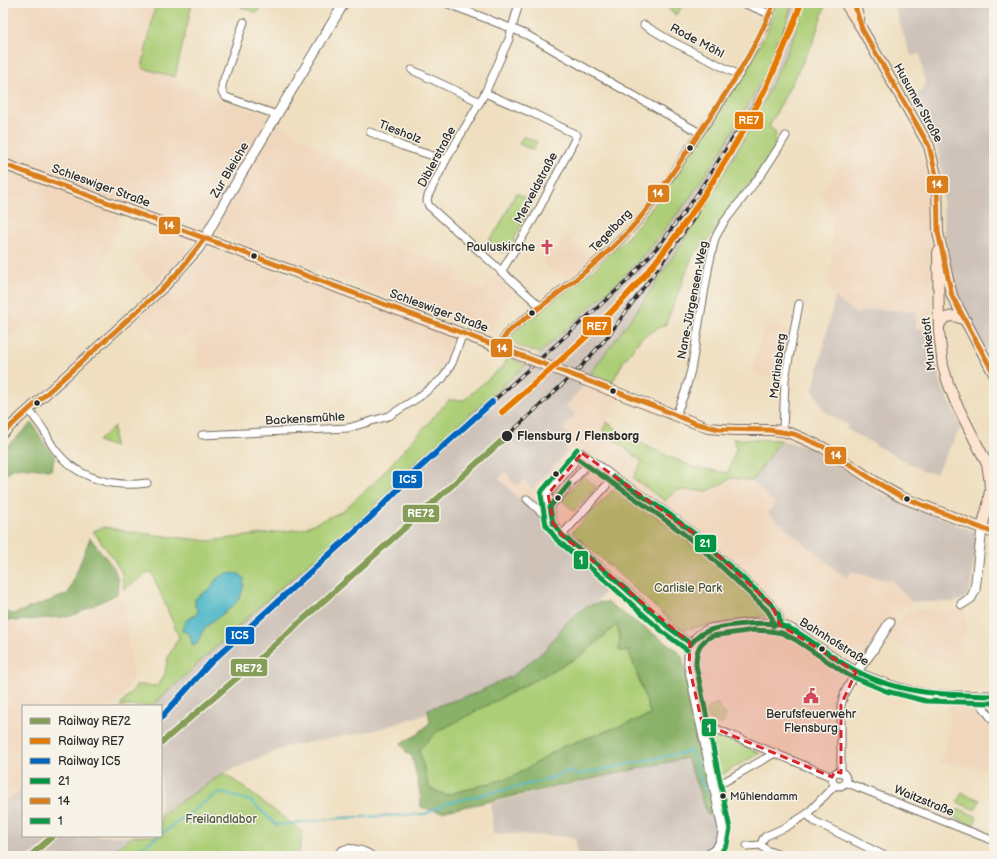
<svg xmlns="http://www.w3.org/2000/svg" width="997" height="859" font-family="'Balsamiq Sans',sans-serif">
<rect width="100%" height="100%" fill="#f7f3e8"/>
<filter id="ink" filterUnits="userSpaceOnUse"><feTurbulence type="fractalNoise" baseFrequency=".025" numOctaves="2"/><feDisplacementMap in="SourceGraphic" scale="8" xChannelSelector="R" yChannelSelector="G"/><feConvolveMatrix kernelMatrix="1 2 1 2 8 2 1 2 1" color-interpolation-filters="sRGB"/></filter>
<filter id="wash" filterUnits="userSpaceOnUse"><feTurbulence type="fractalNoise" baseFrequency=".012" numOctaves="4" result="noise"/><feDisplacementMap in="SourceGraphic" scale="16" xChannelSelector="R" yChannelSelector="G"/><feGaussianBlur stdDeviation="0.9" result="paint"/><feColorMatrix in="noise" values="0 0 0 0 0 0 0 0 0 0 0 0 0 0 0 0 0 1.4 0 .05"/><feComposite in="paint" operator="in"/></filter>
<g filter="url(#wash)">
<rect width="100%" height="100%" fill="#efdfc0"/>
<g fill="#f0d6bc">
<path d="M3 3H156L142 68 175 77 174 84 272 116 194 241 179 261 156 284 133 262 138 249 145 252 156 227 121 214 96 281 48 327 26 321 3 343Z"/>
<path d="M898 110 919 146 927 172 930 195 932 331 916 329V311L873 309 856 314 824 286 832 259V220L821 191 850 155 843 136 868 119 873 125Z"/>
<path d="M276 123 400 195 383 242 459 269 456 280 481 290 494 276 514 290 490 333 448 319 224 236 220 230 223 213Z"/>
<path d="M565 236H566L592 259 566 280 557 271 555 274 542 261 551 249 555 251Z"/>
<path d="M213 250 458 335 443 371 435 372 396 357 388 361 342 346 325 349V398H300L301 366 198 369 195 330H190L186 336 155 337 149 327 139 326 140 317 189 272 205 253Z"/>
<path d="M764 324 789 331 782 376H762L753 372Z"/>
<path d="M584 385 619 398 603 430 642 462 633 478 666 501 676 490 708 491 732 478 752 481 776 503 769 513 845 578 852 572 892 581 912 602 896 612 888 620 858 666 804 630 767 616 768 612 695 547 662 520 617 487 563 542 499 479Z"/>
<path d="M119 597 124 602 133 680 130 686 113 706H23V790L3 801V622L18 625 72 619Z"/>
<path d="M917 609 965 610 967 630 953 666 886 641 897 622 906 613Z"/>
<path d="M950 705H969L976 710 994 736V761L985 767H970L940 763 950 729Z"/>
</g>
<g fill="#cec2b9">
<path d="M792 3H805L790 45 758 114 699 217 644 301 590 374 584 385 566 406 575 415 563 429 573 439 564 449 567 451 533 489 523 480 517 486 509 479 510 478 505 472 499 479 611 586 542 660 464 702 376 730 285 747 224 773 161 815V706H152L267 600 369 512 412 466 586 312 619 281 652 246 691 196 722 150 766 73 786 26Z"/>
<path d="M893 3H994V366L955 291 946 258 940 155 931 132 908 94H918L924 88 925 82 920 54 911 56Z"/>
<path d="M835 297 856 314 873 309 916 311V329L932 331 937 367 942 387 961 427 936 473 925 472 846 429 848 425 824 411 813 390Z"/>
<path d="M781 440 807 447 823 455 884 495 978 533 970 590 967 595 963 599 954 602H912L892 581 852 572 846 578 768 513 775 503 752 481Z"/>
<path d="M688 758 708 815 716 813 717 838 712 846 699 856H578L575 837 493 833 491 803Z"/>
<path d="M23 790V836H134L107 856H3V801Z"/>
</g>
<g fill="#acce76" stroke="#6c7c50" fill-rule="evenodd">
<path d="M156 3H192L175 77 142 68Z"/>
<path d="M243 3H261L257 13 241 7Z"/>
<path d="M666 3H685L676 15 664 5Z"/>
<path d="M777 3H792L786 26 766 73 722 150 691 196 652 246 619 281 540 353C530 350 516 349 511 338L518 328 594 269 625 240 654 205 742 77 767 32Z"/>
<path d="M805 3H826L813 42 769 127 776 132 774 150 710 237 692 257 666 324 642 337 623 362 612 383 590 374 644 301 699 217 758 114 790 45Z"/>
<path d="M523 137H526L537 142 533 150 519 144Z"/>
<path d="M516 193 533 201 513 242 502 253 488 241 499 227Z"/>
<path d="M508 357 526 365 412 466 369 512 267 600 152 706H120L137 685 157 686 164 677 168 657 179 637 151 571 124 589 122 573 113 558 93 531 104 527 131 532 209 541 302 529 341 512 374 483 449 400H464L504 365ZM216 579 226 612C214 618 200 629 198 643L193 646 189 633V618L196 615 198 611 195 606V599L212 587Z"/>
<path d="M607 422 618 430 650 448 693 467 728 473 736 449 733 439 781 440 752 481 732 478 708 491 676 490 665 501 633 478 642 462 603 430Z"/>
<path d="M114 426V447L98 441Z"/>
<path d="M583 475 597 487 574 511 562 500Z"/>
<path d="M616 487 662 520 695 547 768 612 767 616 681 630 572 532Z"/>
<path d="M616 625 620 635 619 650 629 651 651 715 562 747 513 777 446 795 429 788 419 750 436 732 582 655Z"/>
<path d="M717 703 726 716 722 725 707 718 705 710Z"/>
<path d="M709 732 760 753 719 776Z"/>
<path d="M224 773 303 832 298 856H115L113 851 134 836H161V815Z"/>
<path d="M962 793 980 800 975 810 957 802Z"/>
<path d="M960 809 977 817 973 826 952 816 954 812Z"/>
</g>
<g fill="#89b167" stroke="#5a6e49" fill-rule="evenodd">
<path d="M32 423 44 443 55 457 51 470C40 470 21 465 13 469 9 471 6 475 3 477V450Z"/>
<path d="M90 538 114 568 118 580 117 594 72 616 16 621 3 619V611L13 614 68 594Z"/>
<path d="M600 602 608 603 677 650 682 657 716 813 708 815 687 758 441 812 421 807C421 789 415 773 412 756L407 753 401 743 417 735 430 722 428 709 476 693 512 676 544 651 565 624 585 607ZM616 625 620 635 619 651H629L651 715 562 747 513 777 446 795 429 788 419 750 437 732 582 655Z"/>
</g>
<path fill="#4ab6c7" stroke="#3a7079" d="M227 573 240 574 244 579C244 585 243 592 240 597 230 615 202 620 198 643L193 646 189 633 182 631C184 621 187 618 196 615L198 611 195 606V599L212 587 216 579Z"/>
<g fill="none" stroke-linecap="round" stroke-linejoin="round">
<g stroke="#4ab6c7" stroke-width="2">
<path d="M920 3 923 6"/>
<path d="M161 834 219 792 251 801 276 825 341 818 425 814 447 803 538 782 555 777 570 770 576 775 691 751 706 795"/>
<path d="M130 856 158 836"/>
</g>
</g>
</g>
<g filter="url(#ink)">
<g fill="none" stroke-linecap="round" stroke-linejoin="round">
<defs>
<g id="minor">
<path d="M446 3 513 29 527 35 700 133"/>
<path d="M519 3 509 39 485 93 446 160 428 196 427 201 429 206 540 306"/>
<path d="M743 3 770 14"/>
<path d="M244 22 222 85V92L226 97 277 115"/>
<path d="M644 25 671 41 739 75"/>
<path d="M412 70 480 102"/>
<path d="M485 93 532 113 577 135 536 215 501 272"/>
<path d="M370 132 402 146 446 160"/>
<path d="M498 347 508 332C546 301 586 274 621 239 648 213 669 179 690 147 722 101 755 56 774 3"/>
<path d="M29 410C34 417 40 424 45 432 48 437 50 443 54 448 75 478 113 488 147 483"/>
<path d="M676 415 685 392 691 370 709 265 715 238 724 222 763 172 786 136"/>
<path d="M783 431 785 379 799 304"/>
<path d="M202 435 348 428 389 416 419 397 443 378 452 363 463 333"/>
<path d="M527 499 553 523 562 535 610 575 668 627 691 644"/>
<path d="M550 507 591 460"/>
<path d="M553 523 548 494 582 453 614 477 665 511 695 534 772 605 779 615 780 625"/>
<path d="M562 535 614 477"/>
<path d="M981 695V704L994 722"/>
<path d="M702 723 832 777"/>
<circle cx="839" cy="779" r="7"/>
<path d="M841 773V705L845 692 856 672"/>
<path d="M845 782 994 841"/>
<path d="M722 783 775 753"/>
<path d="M807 814 814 821 885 856"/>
<path d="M761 845 763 839 766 836 786 827 807 814 835 785"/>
<path d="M761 845 766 850 783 856"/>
<path d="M747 846 761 845"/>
<path d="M337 856C338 855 340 852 341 851 348 845 366 851 372 856"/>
</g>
<g id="tertiary">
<path d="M3 433 165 286 198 249 205 238 227 198 344 3"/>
<path d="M962 604 971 598 975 590 982 528"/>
<path d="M856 672 870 654 890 622"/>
<path d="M707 856C718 849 723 842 723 829L689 666C688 647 691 637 710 629 732 626 757 620 779 625 791 627 802 635 811 642 829 654 846 668 866 676 885 684 906 691 927 694 949 697 972 695 994 696"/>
</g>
<g id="secondary">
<path d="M845 3 862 29 929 146 937 179 938 232 948 280 952 296 994 374"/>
<path d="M854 3 859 19"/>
<path d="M3 164 509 351"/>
<path d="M938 252 939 332 943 366 948 383 955 401 987 464 989 476 990 489 988 505 982 528"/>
<path d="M939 326C944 313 956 315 966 321"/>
<path d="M610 390 708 428 735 430H770L783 431 795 435 824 448 880 485 901 497 994 533"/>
</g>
</defs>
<use href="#minor" stroke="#706a5f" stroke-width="9"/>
<use href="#tertiary" stroke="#706a5f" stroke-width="11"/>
<use href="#secondary" stroke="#706a5f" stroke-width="12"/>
<use href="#minor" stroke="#fff" stroke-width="7"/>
<use href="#tertiary" stroke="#fff" stroke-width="9"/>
<use href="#secondary" stroke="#fde4d0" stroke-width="10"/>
<defs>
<g id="rail">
<path d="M492 402 627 281 661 243 694 199 749 113 771 72 788 29"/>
<path d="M507 436 580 368 609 335 692 221 725 162"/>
</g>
</defs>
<use href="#rail" stroke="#2b2b2b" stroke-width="3.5"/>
<use href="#rail" stroke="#f7f3e8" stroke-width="2" stroke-dasharray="6" stroke-linecap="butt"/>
<defs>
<path id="secondary-bridge" d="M509 351 610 390"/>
</defs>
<use href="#secondary-bridge" stroke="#706a5f" stroke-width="12" stroke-linecap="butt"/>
<use href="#secondary-bridge" stroke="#fde4d0" stroke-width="10"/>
<defs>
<g id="bus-1">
<path d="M614 477 665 511 695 534 772 605 779 615 780 625"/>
<path d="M569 484 550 507 553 523 562 535 610 575 668 627 691 644"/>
<path d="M691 644C695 639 699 635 705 632 719 625 759 622 775 624 782 625 789 628 795 631 814 642 830 656 849 667 895 694 942 695 994 696"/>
</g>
<g id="bus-2">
<path d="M854 3 862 29 929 146 937 179 938 232 952 296 994 374"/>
<path d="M3 164 465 334 659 408 694 423 719 429 769 430 794 434 822 446 873 480 900 496 994 533"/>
<path d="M498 347 508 332C546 302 586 274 621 239 648 212 668 179 690 147 721 100 753 56 774 3"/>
<path d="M3 433 165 286 181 269 205 238"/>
</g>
<g id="bus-3">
<path d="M577 449 542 491 541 495 546 525 557 540 605 580 663 632 687 650"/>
<path d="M578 459C615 486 655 510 690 539 717 561 741 586 767 610L772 618 773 626"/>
<path d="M719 856 727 844 730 829 696 665C696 651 699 642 712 636L754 630 770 631 782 633 796 640 848 675 886 691 926 701 994 703"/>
</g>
</defs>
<use href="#bus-1" stroke="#f7f3e8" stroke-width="8"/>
<use href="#bus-2" stroke="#f7f3e8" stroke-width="8"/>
<use href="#bus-3" stroke="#f7f3e8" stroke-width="8"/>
<use href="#bus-1" stroke="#009641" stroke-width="5"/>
<use href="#bus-2" stroke="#da7e1b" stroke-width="5"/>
<use href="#bus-3" stroke="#0e9847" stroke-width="5"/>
<defs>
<g id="rail-1">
<path d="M161 743 258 660 507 436"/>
<path d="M30 856 53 836"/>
</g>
<path id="rail-2" d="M502 412C549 371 597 330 638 283 673 243 703 199 730 153 759 105 783 56 801 3"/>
<path id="rail-3" d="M161 718 211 662 373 515 416 471 492 402"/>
</defs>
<use href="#rail-1" stroke="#f7f3e8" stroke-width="9"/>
<use href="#rail-2" stroke="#f7f3e8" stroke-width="9"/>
<use href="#rail-3" stroke="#f7f3e8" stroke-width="9"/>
<use href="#rail-1" stroke="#869d59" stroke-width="6"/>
<use href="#rail-2" stroke="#e57902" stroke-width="6"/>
<use href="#rail-3" stroke="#0065bd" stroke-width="6"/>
</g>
</g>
<path fill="#d62828" fill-opacity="0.2" stroke="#d62828" stroke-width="3" stroke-dasharray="8 5" stroke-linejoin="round" d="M582 453 695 534 772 605 780 625 856 672 841 705V773L835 771 832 777 702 723 689 666 690 643 562 535 553 523 548 494Z"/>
<defs>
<symbol id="church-bare" viewBox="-9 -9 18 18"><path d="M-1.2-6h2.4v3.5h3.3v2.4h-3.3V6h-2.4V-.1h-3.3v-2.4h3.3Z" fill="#d1495b" stroke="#f7f3e8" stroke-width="2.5" paint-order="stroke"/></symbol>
<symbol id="civic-bare" viewBox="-9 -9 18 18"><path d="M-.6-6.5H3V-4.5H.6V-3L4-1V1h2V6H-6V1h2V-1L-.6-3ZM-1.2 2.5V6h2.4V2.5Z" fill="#d1495b" stroke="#f7f3e8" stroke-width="2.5" paint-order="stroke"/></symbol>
</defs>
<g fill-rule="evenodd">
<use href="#church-bare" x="536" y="236" width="22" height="22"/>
<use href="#civic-bare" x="800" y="685" width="22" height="22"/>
</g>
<g fill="#2b2b2b" stroke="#f7f3e8" stroke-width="1.5">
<circle cx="690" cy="148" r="3.5"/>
<circle cx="254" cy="256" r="3.5"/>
<circle cx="532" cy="313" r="3.5"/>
<circle cx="613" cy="391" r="3.5"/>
<circle cx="37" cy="403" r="3.5"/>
<circle cx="507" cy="436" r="6"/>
<circle cx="556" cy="474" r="3.5"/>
<circle cx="558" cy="498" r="3.5"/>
<circle cx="907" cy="499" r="3.5"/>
<circle cx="822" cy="649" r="3.5"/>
<circle cx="723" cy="796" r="3.5"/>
</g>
<g text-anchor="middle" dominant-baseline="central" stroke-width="3" stroke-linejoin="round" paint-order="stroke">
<g font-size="11" fill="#2b2b2b" stroke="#f7f3e8" text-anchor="start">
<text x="730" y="796">Mühlendamm</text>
</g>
<g font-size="12" fill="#2b2b2b" stroke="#f7f3e8">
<text transform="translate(697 41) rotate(28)">Rode Möhl</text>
<text transform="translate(918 103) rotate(61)">Husumer Straße</text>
<text transform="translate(400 132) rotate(21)">Tiesholz</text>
<text transform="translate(437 157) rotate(-62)">Diblerstraße</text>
<text transform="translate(230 170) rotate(-59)">Zur Bleiche</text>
<text transform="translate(101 186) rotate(20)">Schleswiger Straße</text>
<text transform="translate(536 188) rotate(-62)">Merveldstraße</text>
<text transform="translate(611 231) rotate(-46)">Tegelbarg</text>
<text transform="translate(693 300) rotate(-79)">Nane-Jürgensen-Weg</text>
<text transform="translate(439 311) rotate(20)">Schleswiger Straße</text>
<text transform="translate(929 344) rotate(-96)">Munketoft</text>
<text transform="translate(778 366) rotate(-83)">Martinsberg</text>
<text transform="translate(305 419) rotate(-3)">Backensmühle</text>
<text transform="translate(834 642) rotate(32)">Bahnhofstraße</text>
<text transform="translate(924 801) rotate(22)">Waitzstraße</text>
</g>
<g font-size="12" fill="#2b2b2b" stroke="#f7f3e8" text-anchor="end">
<text x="535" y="247">Pauluskirche</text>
<text x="811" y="714" text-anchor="middle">Berufsfeuerwehr<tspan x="811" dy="14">Flensburg</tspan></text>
</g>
<g font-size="12" font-weight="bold" fill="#2b2b2b" stroke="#f7f3e8" text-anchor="start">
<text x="517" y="436">Flensburg / Flensborg</text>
</g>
<g font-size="12" fill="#4b543e" stroke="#f7f3e8">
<text x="688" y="588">Carlisle Park</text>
<text x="221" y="819">Freilandlabor</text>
</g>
</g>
<g stroke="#f7f3e8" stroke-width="1.5">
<rect x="734" y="111" width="30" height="19" rx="4" fill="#e57902"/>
<rect x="926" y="175" width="23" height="19" rx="4" fill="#da7e1b"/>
<rect x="647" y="184" width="23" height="19" rx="4" fill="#da7e1b"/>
<rect x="158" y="216" width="23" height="19" rx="4" fill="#da7e1b"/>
<rect x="582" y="316" width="30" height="20" rx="4" fill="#e57902"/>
<rect x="490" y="338" width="23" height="20" rx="4" fill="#da7e1b"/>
<rect x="824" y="446" width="23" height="19" rx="4" fill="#da7e1b"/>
<rect x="392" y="470" width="31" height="19" rx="4" fill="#0065bd"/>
<rect x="402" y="504" width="38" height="19" rx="4" fill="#869d59"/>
<rect x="694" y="534" width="23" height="19" rx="4" fill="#009641"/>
<rect x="573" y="550" width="16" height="20" rx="4" fill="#0e9847"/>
<rect x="225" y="626" width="30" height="19" rx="4" fill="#0065bd"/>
<rect x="230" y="658" width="38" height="19" rx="4" fill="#869d59"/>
<rect x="701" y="718" width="16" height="19" rx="4" fill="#0e9847"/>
</g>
<g font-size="11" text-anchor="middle" font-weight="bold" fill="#fff">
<text x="749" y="124">RE7</text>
<text x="937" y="188">14</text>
<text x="658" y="197">14</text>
<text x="169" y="229">14</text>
<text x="597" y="330">RE7</text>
<text x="502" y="352">14</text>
<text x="836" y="459">14</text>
<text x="408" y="483">IC5</text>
<text x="421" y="517">RE72</text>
<text x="705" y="547">21</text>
<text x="581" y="564">1</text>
<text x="240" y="639">IC5</text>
<text x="249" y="672">RE72</text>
<text x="709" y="732">1</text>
</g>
<rect width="997" height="859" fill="none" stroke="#f7f3e8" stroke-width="16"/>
<rect x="22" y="705" width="140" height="132" fill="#f7f3e8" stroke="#a5a39c"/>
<rect x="30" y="718" width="20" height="6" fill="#869d59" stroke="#a5a39c"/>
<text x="58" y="725" font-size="12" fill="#2b2b2b">Railway RE72</text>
<rect x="30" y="738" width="20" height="6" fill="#e57902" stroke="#a5a39c"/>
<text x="58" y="745" font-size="12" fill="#2b2b2b">Railway RE7</text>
<rect x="30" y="758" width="20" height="6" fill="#0065bd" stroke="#a5a39c"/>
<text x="58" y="765" font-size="12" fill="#2b2b2b">Railway IC5</text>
<rect x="30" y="778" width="20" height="6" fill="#009641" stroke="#a5a39c"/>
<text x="58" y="785" font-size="12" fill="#2b2b2b">21</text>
<rect x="30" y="798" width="20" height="6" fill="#da7e1b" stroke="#a5a39c"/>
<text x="58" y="805" font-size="12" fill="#2b2b2b">14</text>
<rect x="30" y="818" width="20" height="6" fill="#0e9847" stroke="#a5a39c"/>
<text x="58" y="825" font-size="12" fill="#2b2b2b">1</text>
</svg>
